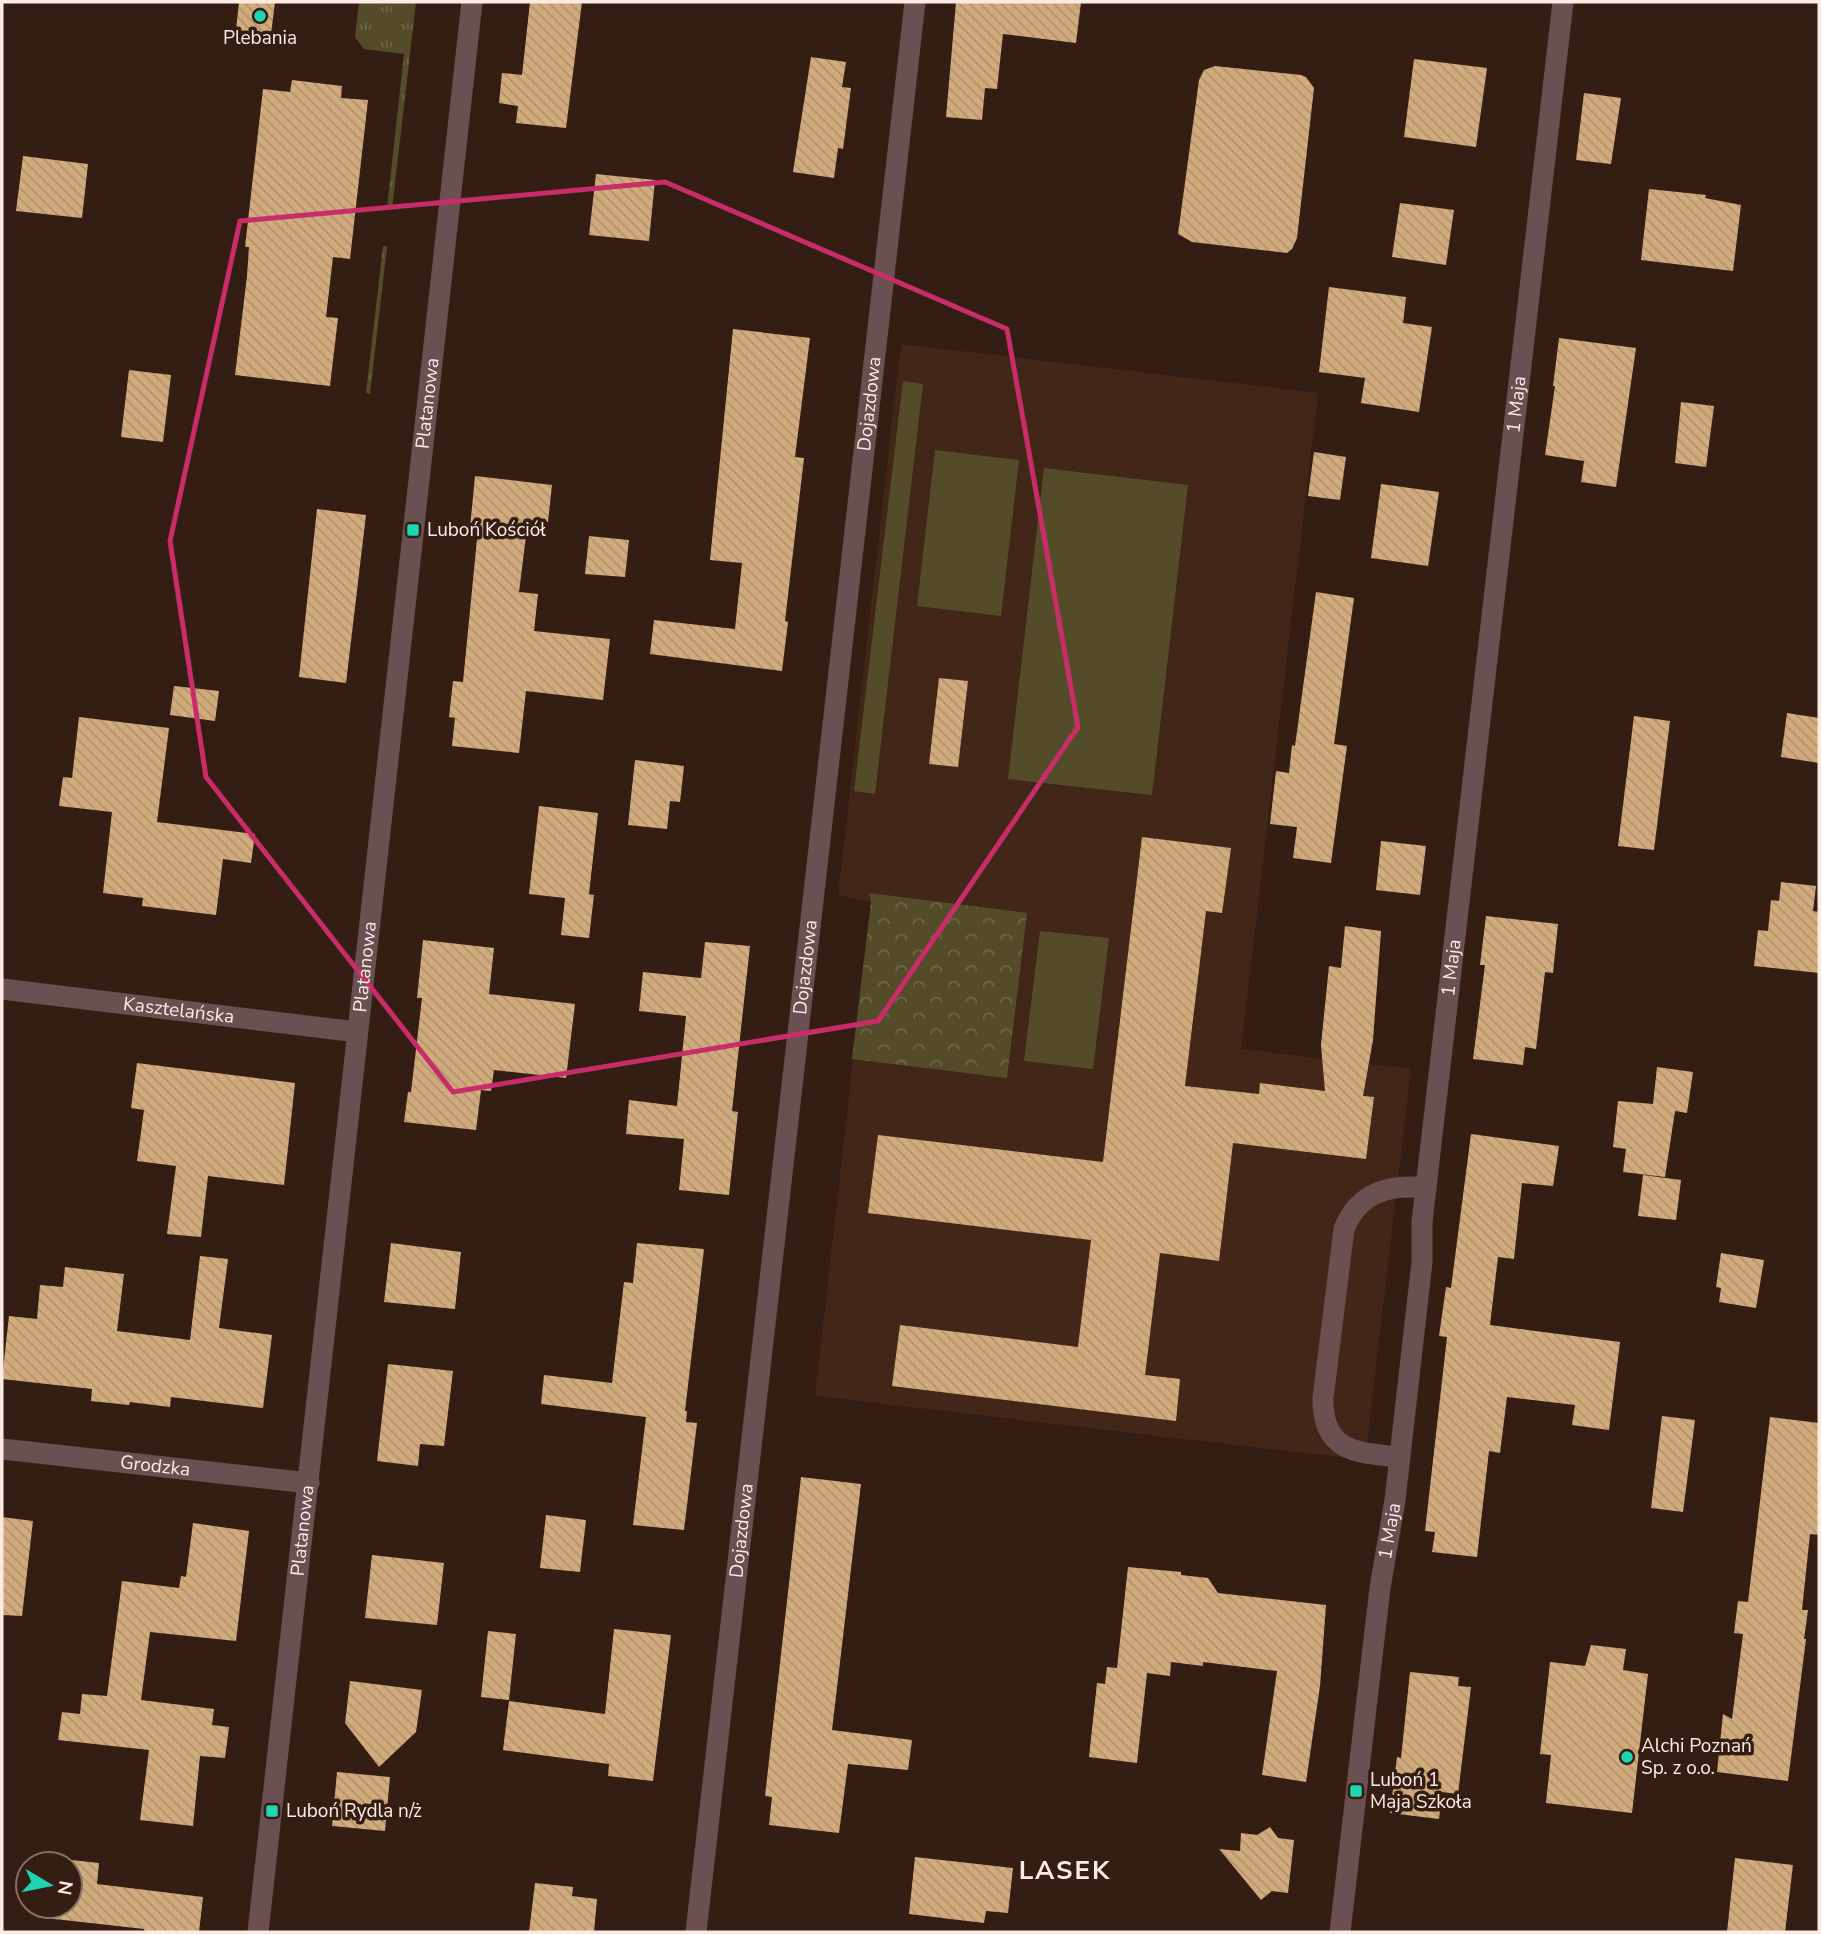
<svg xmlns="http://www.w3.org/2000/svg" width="1821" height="1934" font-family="'Nunito Sans',sans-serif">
<defs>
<pattern id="grass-tufts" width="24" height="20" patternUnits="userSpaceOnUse" patternTransform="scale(1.75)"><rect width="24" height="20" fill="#544c28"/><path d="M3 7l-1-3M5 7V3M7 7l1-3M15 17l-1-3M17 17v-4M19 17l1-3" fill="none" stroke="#6e6647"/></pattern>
<pattern id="park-crowns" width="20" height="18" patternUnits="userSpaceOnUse" patternTransform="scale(1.75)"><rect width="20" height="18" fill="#544c28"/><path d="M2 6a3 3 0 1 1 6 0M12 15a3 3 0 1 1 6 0" fill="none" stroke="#6e6647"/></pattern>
<pattern id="building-back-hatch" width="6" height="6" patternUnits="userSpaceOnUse" patternTransform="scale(1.75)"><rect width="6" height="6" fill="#d2ab7d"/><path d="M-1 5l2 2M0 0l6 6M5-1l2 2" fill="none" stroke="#b0926f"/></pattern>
</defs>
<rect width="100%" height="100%" fill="#341e14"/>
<path fill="#422618" d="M901 344 1318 393 1241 1049 1411 1069 1365 1460 815 1396 871 902 838 895Z"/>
<g fill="url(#grass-tufts)">
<path d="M359 2H416L392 209 387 208 404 54 364 49 355 37Z"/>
<path d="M383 246H387L370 394 366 393Z"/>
</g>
<path fill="url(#park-crowns)" d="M869 893 1027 913 1007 1078 852 1059 871 902Z"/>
<g fill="#544c28">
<path d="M903 381 923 384 875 794 854 791Z"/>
<path d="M935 450 1019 460 1001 616 917 606Z"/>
<path d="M1044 468 1188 485 1152 795 1008 779Z"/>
<path d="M1040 931 1109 938 1093 1069 1024 1061Z"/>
</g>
<g fill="url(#building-back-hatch)">
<path d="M239 2H275L271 34 236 30Z"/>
<path d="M530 2H582L566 128 516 123 518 106 499 103 502 73 522 75Z"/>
<path d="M956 2H1081L1076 43 1003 34 997 89 985 88 982 120 946 117Z"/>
<path d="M811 57 846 62 842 87 851 88 843 149 838 148 834 178 793 172Z"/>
<path d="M1414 59 1487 68 1476 147 1404 137Z"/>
<path d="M1215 66 1301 75 1306 77 1314 88 1297 238 1292 249 1287 253 1192 242 1178 234 1199 80 1204 70Z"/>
<path d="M292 80 342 86 341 98 368 100 350 259 333 257 326 317 338 318 330 386 235 375 247 276 249 247H245L263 89 290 92Z"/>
<path d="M1584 93 1621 98 1611 164 1576 160Z"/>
<path d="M23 156 88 164 82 218 16 211Z"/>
<path d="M596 174 655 180 649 241 589 235Z"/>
<path d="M1649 189 1706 195 1705 198 1741 205 1733 271 1641 260Z"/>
<path d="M1400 203 1454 210 1446 265 1392 257Z"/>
<path d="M1329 287 1406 297 1403 323 1432 327 1419 412 1361 403 1365 378 1319 372Z"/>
<path d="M733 329 810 338 795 457 804 458 785 621 788 622 782 671 650 654 654 620 735 629 742 563 710 560Z"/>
<path d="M1559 338 1636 348 1616 487 1581 482 1584 461 1545 455 1555 386H1553Z"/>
<path d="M129 370 171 375 163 442 121 437Z"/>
<path d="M1681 402 1714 406 1706 467 1675 463Z"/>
<path d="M1314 452 1346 457 1340 500 1308 496Z"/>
<path d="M475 476 552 485 548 522 528 520 519 592 538 594 534 631 610 639 603 700 526 691 519 753 452 746 455 718 449 717 453 681 463 682 477 539 469 538Z"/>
<path d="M1381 484 1439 492 1428 566 1371 558Z"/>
<path d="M317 509 366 515 346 683 299 677Z"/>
<path d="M589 536 629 540 625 577 585 574Z"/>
<path d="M1316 592 1354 598 1334 744 1347 746 1331 863 1293 858 1297 827 1270 824 1276 771 1289 773 1292 745 1295 746Z"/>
<path d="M939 678 968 681 958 767 929 764Z"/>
<path d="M174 686 219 691 215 721 170 715Z"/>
<path d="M1787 713 1819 718V763L1781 757Z"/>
<path d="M1634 716 1670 721 1654 850 1618 846Z"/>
<path d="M79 717 169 728 157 822 255 834 251 863 223 859 216 915 142 906 143 898 103 893 112 812 59 806 63 777 72 778Z"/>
<path d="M635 760 684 766 680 802 670 801 667 829 628 825Z"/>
<path d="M539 806 598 813 589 894 594 895 589 938 561 935 565 898 529 894Z"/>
<path d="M1142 837 1231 848 1222 913 1206 911 1185 1086 1259 1094 1260 1083 1325 1091 1321 1045 1329 966 1341 968 1345 926 1381 931 1373 1040 1363 1096 1374 1097 1366 1159 1233 1143 1219 1261 1160 1253 1145 1375 1180 1379 1176 1421 892 1386 900 1325 1078 1347 1091 1240 868 1213 878 1135 1103 1162Z"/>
<path d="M1381 841 1426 846 1420 895 1376 890Z"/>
<path d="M1781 882 1816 886 1813 911 1819 912V973L1754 966 1758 930 1768 931 1771 900 1779 901Z"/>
<path d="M1486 916 1558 924 1553 973 1545 972 1536 1049 1525 1047 1523 1065 1473 1059 1485 965H1480Z"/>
<path d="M423 940 494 948 489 994 575 1004 566 1078 494 1070 491 1091 481 1090 476 1130 404 1122 408 1092H411L422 998H417Z"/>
<path d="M705 942 750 946 732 1111 738 1112 729 1195 679 1190 684 1139 626 1134 629 1100 677 1106 686 1016 639 1011 643 972 701 978Z"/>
<path d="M137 1063 295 1083 284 1185 208 1176 201 1237 167 1234 176 1166 137 1161 144 1110 131 1108Z"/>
<path d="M1657 1067 1693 1072 1687 1113 1675 1111 1665 1177 1623 1172 1626 1149 1613 1147 1618 1101 1653 1104Z"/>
<path d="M1471 1134 1559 1146 1553 1186 1522 1183 1514 1259 1498 1257 1490 1325 1620 1342 1609 1430 1572 1425 1575 1405 1507 1397 1500 1453 1489 1451 1477 1557 1432 1552 1435 1532 1425 1531 1447 1337 1439 1336 1446 1287 1451 1288Z"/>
<path d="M1643 1175 1681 1180 1676 1220 1638 1216Z"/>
<path d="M391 1243 461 1252 455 1309 384 1302Z"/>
<path d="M637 1243 704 1249 685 1411H687L686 1422 697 1423 684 1530 633 1525 646 1417 541 1404 544 1375 612 1383 624 1282 633 1283Z"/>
<path d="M1721 1253 1764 1260 1756 1308 1719 1302 1721 1288 1716 1287Z"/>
<path d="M200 1256 228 1259 219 1328 272 1335 263 1408 171 1397 170 1407 130 1402 129 1405 91 1401 92 1389 2 1379 9 1316 37 1319 40 1285 63 1287 65 1267 124 1274 117 1331 190 1340Z"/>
<path d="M388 1364 453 1371 444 1446 420 1444 418 1466 377 1461Z"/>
<path d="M1662 1416 1695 1420 1683 1512 1651 1508Z"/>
<path d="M1770 1417 1819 1423V1535L1810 1534 1802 1610H1808L1804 1639H1806L1788 1781 1717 1772 1723 1714 1732 1719 1743 1634 1734 1633 1738 1601 1748 1602Z"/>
<path d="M801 1477 861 1484 832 1730 912 1740 908 1770 848 1764 839 1833 769 1825 772 1797 765 1796Z"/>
<path d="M546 1515 586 1520 580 1572 540 1568Z"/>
<path d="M2 1517 33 1521 22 1616 2 1615Z"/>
<path d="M193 1523 249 1531 236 1641 150 1632 141 1700 214 1709 212 1725 229 1727 225 1758 200 1756 193 1826 140 1820 149 1750 58 1740 62 1712 80 1714 82 1694 107 1696 122 1581 179 1588 181 1576 186 1577Z"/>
<path d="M372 1555 444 1563 437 1625 365 1618Z"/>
<path d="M1128 1567 1181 1572V1575L1208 1578 1218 1593 1326 1605 1320 1686 1306 1782 1262 1775 1277 1671 1203 1662V1666L1171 1662 1170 1676 1147 1673 1137 1763 1089 1757 1097 1683 1105 1684 1107 1667 1117 1668Z"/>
<path d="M614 1629 671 1635 653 1781 608 1776 609 1764 503 1750 509 1701 605 1714Z"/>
<path d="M488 1631 516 1634 509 1700 481 1697Z"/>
<path d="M1591 1645 1626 1649 1623 1670 1648 1674 1632 1813 1546 1803 1551 1755 1540 1754 1550 1662 1585 1666Z"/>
<path d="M1410 1672 1459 1677 1458 1686 1471 1687 1458 1794 1442 1792 1439 1819 1390 1813 1397 1757 1401 1758Z"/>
<path d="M350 1681 422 1690 416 1732 379 1767 345 1723Z"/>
<path d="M337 1772 390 1777 385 1831 332 1826Z"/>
<path d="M1270 1827 1278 1838 1294 1840 1288 1893 1272 1891 1261 1900 1219 1849 1240 1851 1241 1833 1257 1835Z"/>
<path d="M44 1857 99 1863 97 1884 203 1897 199 1932H144V1929L37 1917 38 1906H70V1864H43Z"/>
<path d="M915 1857 1013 1868 1008 1913 986 1911 984 1923 909 1914Z"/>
<path d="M1735 1858 1793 1865 1785 1932H1727Z"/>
<path d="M535 1883 573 1887 572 1896 597 1899 594 1932H529Z"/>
</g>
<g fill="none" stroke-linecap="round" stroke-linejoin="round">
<g stroke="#6a5050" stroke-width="21">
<path id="s1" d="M2 989 357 1032"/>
<path id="s2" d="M2 1449 309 1483"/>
<path d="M1400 1457C1357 1453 1322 1452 1323 1398L1344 1229C1359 1192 1389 1184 1426 1188"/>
<path id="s3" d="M258 1932 472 2"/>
<path id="s4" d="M696 1932 915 2"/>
<path id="s5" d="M1340 1932 1380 1588 1395 1500 1422 1262V1222L1563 2"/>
</g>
</g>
<path fill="none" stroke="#c82d69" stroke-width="5" stroke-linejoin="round" d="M665 182 1007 329 1078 727 878 1021 453 1092 206 777 170 541 240 221Z"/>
<g fill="#1dd5b1" stroke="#341e14" stroke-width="2.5">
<circle cx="260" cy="16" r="7"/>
<rect x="406" y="523" width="14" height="14" rx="3.5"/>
<circle cx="1627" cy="1757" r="7"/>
<rect x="1349" y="1784" width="14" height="14" rx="3.5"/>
<rect x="265" y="1804" width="14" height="14" rx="3.5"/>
</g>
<g text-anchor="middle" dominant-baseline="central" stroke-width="7" stroke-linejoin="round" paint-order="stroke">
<g font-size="19" fill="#fbebe4" stroke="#341e14" text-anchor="start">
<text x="260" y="38" text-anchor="middle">Plebania</text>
<text x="427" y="530">Luboń Kościół</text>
<text x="1641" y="1746">Alchi Poznań<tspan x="1641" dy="22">Sp. z o.o.</tspan></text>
<text x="1370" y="1780">Luboń 1<tspan x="1370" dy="22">Maja Szkoła</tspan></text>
<text x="286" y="1811">Luboń Rydla n/ż</text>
</g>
<g font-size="19" fill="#fbebe4" stroke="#341e14">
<text stroke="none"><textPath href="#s3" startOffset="1538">Platanowa</textPath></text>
<text stroke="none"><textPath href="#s4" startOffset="1538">Dojazdowa</textPath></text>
<text stroke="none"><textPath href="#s5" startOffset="1538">1 Maja</textPath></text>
<text stroke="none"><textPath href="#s3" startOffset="971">Platanowa</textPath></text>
<text stroke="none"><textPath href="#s4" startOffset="971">Dojazdowa</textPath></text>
<text stroke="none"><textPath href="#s5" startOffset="971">1 Maja</textPath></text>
<text stroke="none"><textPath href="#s1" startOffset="178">Kasztelańska</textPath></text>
<text stroke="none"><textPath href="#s2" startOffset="154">Grodzka</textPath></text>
<text stroke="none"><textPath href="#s4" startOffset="404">Dojazdowa</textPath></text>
<text stroke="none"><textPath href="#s3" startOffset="404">Platanowa</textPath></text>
<text stroke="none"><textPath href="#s5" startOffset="404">1 Maja</textPath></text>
</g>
<g font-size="26" font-weight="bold" letter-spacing="2" fill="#fbebe4" stroke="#341e14">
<text x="1065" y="1870">LASEK</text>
</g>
</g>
<rect width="1821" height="1934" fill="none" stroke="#fbebe4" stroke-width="7"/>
<g transform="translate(49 1885) rotate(100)"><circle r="33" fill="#341e14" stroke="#847067" stroke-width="2"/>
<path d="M0-5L12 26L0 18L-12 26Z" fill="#1dd5b1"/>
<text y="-10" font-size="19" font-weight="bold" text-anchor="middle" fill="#fbebe4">N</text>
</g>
</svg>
